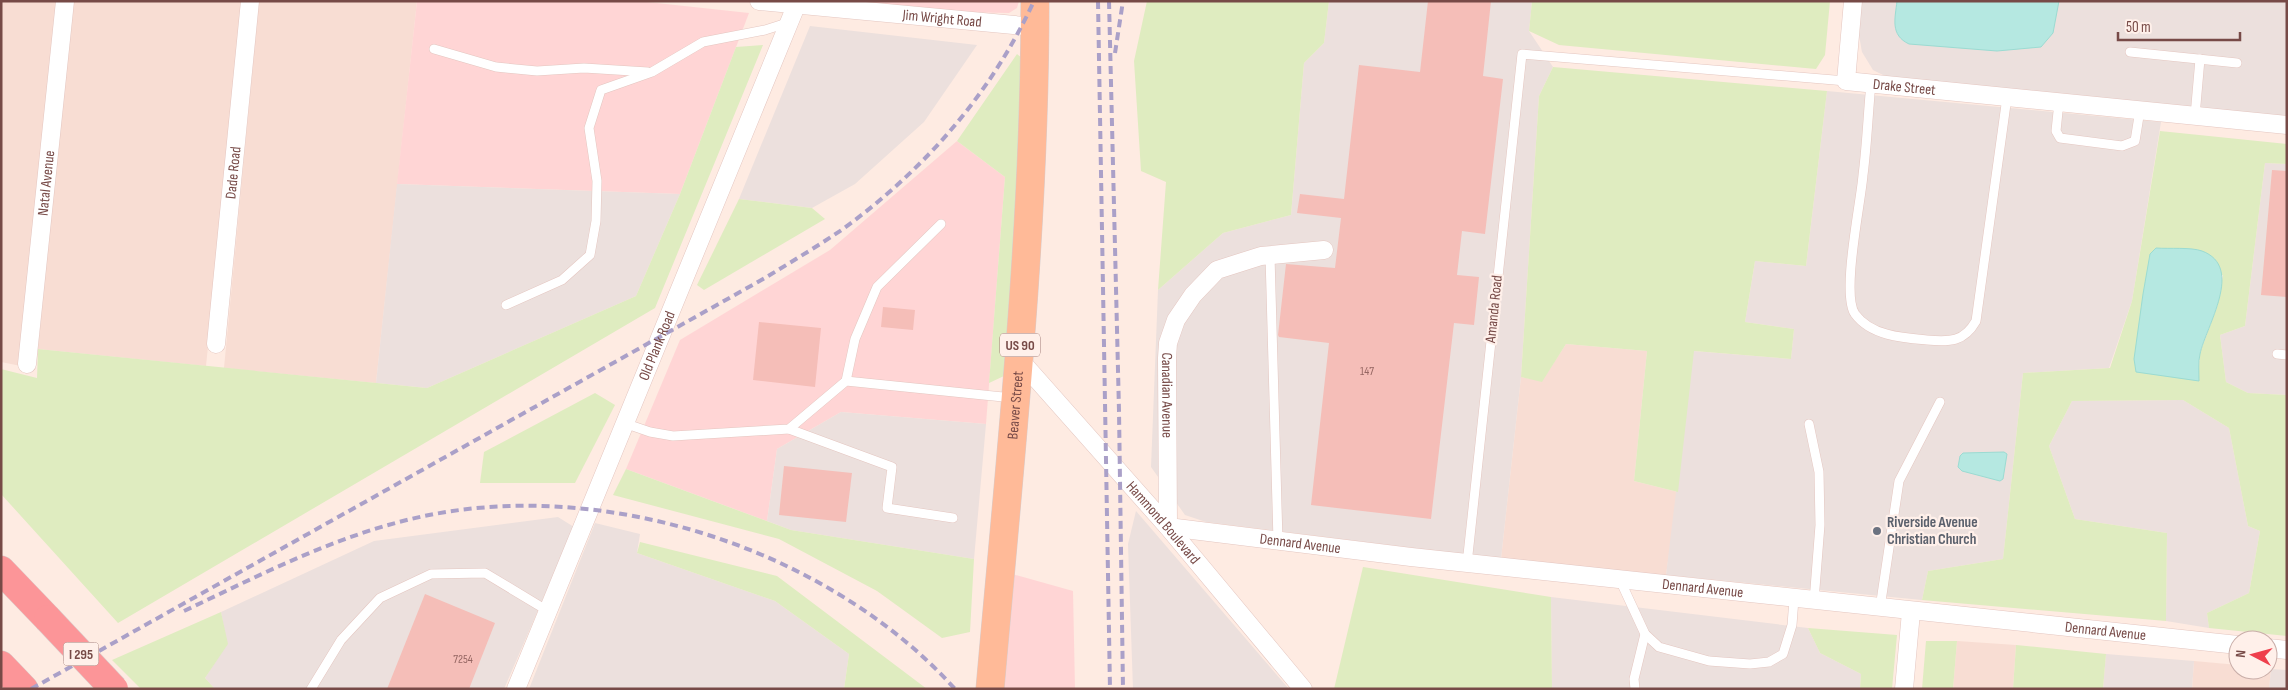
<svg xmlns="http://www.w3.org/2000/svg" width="2288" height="690" font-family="'Sofia Sans Condensed',sans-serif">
<rect width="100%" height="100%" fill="#feebe2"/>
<g fill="#f8ddd3">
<path d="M1 1H60L21 366 1 362Z"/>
<path d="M72 1H243L206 366 38 349Z"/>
<path d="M259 1H417L376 383 224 368Z"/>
<path d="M1566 344 1647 351 1634 481 1678 492 1666 575 1501 559 1521 377 1542 381Z"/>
<path d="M1957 641 2016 645 2013 689H1953Z"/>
<path d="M2194 661 2238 665V670L2271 669 2269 689H2192Z"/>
</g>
<g fill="#ffd5d5">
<path d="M417 1H638L749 13 680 194 397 184Z"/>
<path d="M851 1H1019L1017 8 1009 13 960 12Z"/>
<path d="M957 141 1005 177 986 424 841 412 777 449 767 521 626 469 680 340 830 250Z"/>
<path d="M1012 574 1073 591 1075 689H1001Z"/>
</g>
<g fill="#ece0dd">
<path d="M1329 1H1532L1529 31 1553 67 1539 96 1521 377 1501 559 1206 522 1185 515 1151 467 1158 290 1223 233 1291 215 1304 63 1324 43Z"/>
<path d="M1860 1H2287V116L1887 77 1873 70 1862 52 1858 30Z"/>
<path d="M810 26 977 45 924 122 855 184 812 208 739 199Z"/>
<path d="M1827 91 2161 122 2132 301 2109 368 2023 373 2003 559 1928 571 1922 600 1666 575 1693 351 1791 359 1794 329 1745 322 1755 261 1806 266Z"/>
<path d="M2265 163 2287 164V395L2248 393 2226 382 2220 335 2245 326Z"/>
<path d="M397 184 680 194 636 296 427 388 376 383Z"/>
<path d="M2183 400 2229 428 2248 526 2260 531 2249 593 2207 613 2209 628 2166 621 2167 533 2075 519 2049 446 2072 401Z"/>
<path d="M841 412 986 424 974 559 791 530 767 521 777 449Z"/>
<path d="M1136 511 1289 689H1133L1128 544Z"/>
<path d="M558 517 574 527 504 689H215L205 678 227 644 221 612 374 541Z"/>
<path d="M595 523 640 534 637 553 775 601 849 654 844 689H529Z"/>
<path d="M1551 597 1808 628 1820 653 1861 674 1860 689H1552Z"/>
<path d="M2106 654 2194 661 2192 689H2103Z"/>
<path d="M2271 669 2287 670V689H2269Z"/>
</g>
<g fill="#dfecc0" fill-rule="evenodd">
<path d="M1147 1H1329L1324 43 1304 63 1291 215 1223 233 1158 290 1166 182 1141 171 1134 61Z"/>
<path d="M1532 1H1830L1825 55 1816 69 1559 45 1529 31Z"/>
<path d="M763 45 655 308 118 623 1 494V369L37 378 38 349 427 388 636 296 680 194 736 47Z"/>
<path d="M1017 54 1023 59 1018 177 1004 376 989 383 1005 177 957 141Z"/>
<path d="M1553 67 1827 91 1806 266 1755 261 1745 322 1794 329 1791 359 1694 351 1678 492 1634 481 1647 351 1566 344 1542 382 1521 377 1539 96Z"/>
<path d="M2160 131 2287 144V164L2265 163 2245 326 2220 335 2226 382 2248 393 2287 395V636L2209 628 2207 613 2249 593 2260 531 2248 526 2229 428 2183 400 2072 401 2049 446 2075 519 2167 533 2166 621 1922 600 1928 571 2003 559 2023 373 2110 368 2132 301ZM2223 275 2217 307 2200 353 2198 381 2140 321 2143 294Z"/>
<path d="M739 199 812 208 825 219 704 290 697 285Z"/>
<path d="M595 393 615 405 575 483H480L484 452Z"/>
<path d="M626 469 791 530 974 559 970 632 942 638 877 591 779 539 613 495Z"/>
<path d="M640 542 777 576 927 689H844L849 654 775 601 637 553Z"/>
<path d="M1363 567 1551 597 1552 689H1334Z"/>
<path d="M221 612 228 644 205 678 215 689H141L112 660Z"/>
<path d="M1808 628 1897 635 1892 689H1860L1861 674 1820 653Z"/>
<path d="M1926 641H1957L1953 689H1922Z"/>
<path d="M2016 645 2106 654 2103 689H2013Z"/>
</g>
<g fill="#b5e8e1" stroke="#9bdbd2">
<path d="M1897 1H2059L2053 33 2041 47 1997 51 1909 44C1890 35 1895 19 1897 1Z"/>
<path d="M2156 248C2169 249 2191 247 2202 251 2245 267 2206 326 2200 354 2198 362 2199 372 2199 381L2136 372 2134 359 2143 294 2150 254Z"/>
<path d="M2004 452 2007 454 2003 479 2000 481 1962 471 1958 467 1960 456 1963 453Z"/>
</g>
<g fill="#f5beb8">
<path d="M1428 1H1491L1483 76 1503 79 1485 234 1462 231 1457 275 1479 277 1474 325 1454 323 1431 519 1311 505 1329 343 1279 337 1278 335 1286 264 1335 268 1341 218 1297 213 1300 194 1344 199 1359 65 1420 72Z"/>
<path d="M2272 170 2287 171V297L2261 295Z"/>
<path d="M883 307 915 310 913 330 881 327Z"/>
<path d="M759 322 821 328 815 387 753 380Z"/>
<path d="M784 466 852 473 846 522 779 515Z"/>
<path d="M425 594 495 623 469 689H387Z"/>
</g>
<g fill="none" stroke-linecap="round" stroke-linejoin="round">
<defs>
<g id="service">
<path d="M434 49 496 67 537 71 584 68 648 72"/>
<path d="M2130 52 2237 63"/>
<path d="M1871 83C1868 114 1867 144 1863 175 1861 202 1841 294 1855 314 1871 336 1903 338 1927 340 1950 342 1964 342 1976 321L2007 97"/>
<path d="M2059 102 2056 131 2060 138 2122 146 2135 141 2140 110"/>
<path d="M2195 116 2200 59"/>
<path d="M1270 256 1278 541"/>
<path d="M506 305 562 280 590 255 596 221 597 181 589 128 601 90 652 72 703 42 765 30 790 22"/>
<path d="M2277 354 2287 355"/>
<path d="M846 381 855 339 877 287 941 224"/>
<path d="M624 423 650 432 673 436 789 429 846 381 1013 398"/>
<path d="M1809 424 1819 472 1820 525 1814 601"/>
<path d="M789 429 892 467 887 508 953 518"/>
<path d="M1467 564 1522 54 1846 81"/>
<path d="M1620 580 1645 634 1659 647 1709 661 1750 664 1769 662 1783 654 1792 625 1794 599"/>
<path d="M1880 608 1899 481 1940 402"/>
<path d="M311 689 341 640 380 598 431 574 485 573 548 611"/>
<path d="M1635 689 1634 679 1645 634"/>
</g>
<g id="minor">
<path id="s1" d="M759 1 1035 27"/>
<path id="s2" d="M1853 1 1846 81 2287 125"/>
<path id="s3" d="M1324 250 1261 256 1217 270 1193 295 1176 320 1168 343 1167 358 1168 527 1411 557 2238 645"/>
<path id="s4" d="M216 344 250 1"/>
<path id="s5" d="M1019 359 1168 527 1303 689"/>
<path id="s6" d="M27 364 65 1"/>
<path d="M2268 648 2287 650"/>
<path id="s7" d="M516 689 798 1"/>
<path d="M1904 689 1911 612"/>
</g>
<g id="primary">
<path id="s8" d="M990 689C1010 460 1035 231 1035 1"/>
</g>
<g id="motorway">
<path d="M1 570 48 619"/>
<path d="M1 665 24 689"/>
</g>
</defs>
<use href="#service" stroke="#e4c6c0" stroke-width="10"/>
<use href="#minor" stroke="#e4c6c0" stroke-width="19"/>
<use href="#primary" stroke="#d9cccb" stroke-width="29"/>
<use href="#motorway" stroke="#d9cccb" stroke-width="29"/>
<use href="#service" stroke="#fff" stroke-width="9"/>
<use href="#minor" stroke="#fff" stroke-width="18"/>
<use href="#primary" stroke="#ffba98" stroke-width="28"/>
<use href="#motorway" stroke="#fc9598" stroke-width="28"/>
<g stroke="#aaa0c8" stroke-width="4" stroke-dasharray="8 5" stroke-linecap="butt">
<path d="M1098 1 1110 689"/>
<path d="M1109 1 1119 411 1123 689"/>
<path d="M1115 53 1123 1"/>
<path d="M184 611C258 576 331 538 411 519 597 474 827 547 955 689"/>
<path d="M31 689 765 278C791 262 818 246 843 229 925 169 991 94 1034 1"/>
</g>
<defs>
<path id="motorway-bridge" d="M48 619 114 689"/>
</defs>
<use href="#motorway-bridge" stroke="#d9cccb" stroke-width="29" stroke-linecap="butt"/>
<use href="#motorway-bridge" stroke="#fc9598" stroke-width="28"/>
</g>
<circle fill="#6b7280" stroke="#fff0ea" stroke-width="2" cx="1877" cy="531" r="5"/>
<g text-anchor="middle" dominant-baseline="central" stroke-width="4.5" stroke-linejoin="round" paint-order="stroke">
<g font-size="12" fill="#966763">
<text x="1367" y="371">147</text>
<text x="463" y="659">7254</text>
</g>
<g fill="#fff0ea" stroke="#a07c78" stroke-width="1">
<rect x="1000" y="333.5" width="40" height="23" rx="4"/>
<rect x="63.5" y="642.5" width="35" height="23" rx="4"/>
</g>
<g font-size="14" font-weight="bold" fill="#774a47">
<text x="1020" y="345">US 90</text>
<text x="81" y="654">I 295</text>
</g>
<g font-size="15" fill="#774a47" stroke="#fff0ea">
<text stroke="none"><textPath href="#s1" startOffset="184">Jim Wright Road</textPath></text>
<text stroke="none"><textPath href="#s2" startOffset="139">Drake Street</textPath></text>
<text stroke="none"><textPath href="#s4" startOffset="172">Dade Road</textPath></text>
<text stroke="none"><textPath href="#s6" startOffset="182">Natal Avenue</textPath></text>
<text transform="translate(1494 309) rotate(-84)">Amanda Road</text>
<text stroke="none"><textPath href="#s7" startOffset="371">Old Plank Road</textPath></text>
<text stroke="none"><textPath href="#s3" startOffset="251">Canadian Avenue</textPath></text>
<text stroke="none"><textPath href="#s8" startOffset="285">Beaver Street</textPath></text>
<text stroke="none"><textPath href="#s5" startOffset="218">Hammond Boulevard</textPath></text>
<text stroke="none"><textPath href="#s3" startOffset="516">Dennard Avenue</textPath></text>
<text stroke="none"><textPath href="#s3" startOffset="921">Dennard Avenue</textPath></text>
<text stroke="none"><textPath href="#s3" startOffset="1326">Dennard Avenue</textPath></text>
</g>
<g font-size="15" font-weight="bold" fill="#5b616d" stroke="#fff0ea" text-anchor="start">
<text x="1887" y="522">Riverside Avenue<tspan x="1887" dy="17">Christian Church</tspan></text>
</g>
</g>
<rect width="2288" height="690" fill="none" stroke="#774a47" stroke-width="5"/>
<g transform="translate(2253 655) rotate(276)"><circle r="24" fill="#fff0ea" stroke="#c9aea9"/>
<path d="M0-4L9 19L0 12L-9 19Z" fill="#ef3f4c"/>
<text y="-8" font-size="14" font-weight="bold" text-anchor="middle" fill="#774a47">N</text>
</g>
<path d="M2118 32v8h122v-8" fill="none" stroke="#774a47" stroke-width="2.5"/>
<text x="2126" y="32" font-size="15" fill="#774a47" stroke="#fff0ea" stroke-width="4" paint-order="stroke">50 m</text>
</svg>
